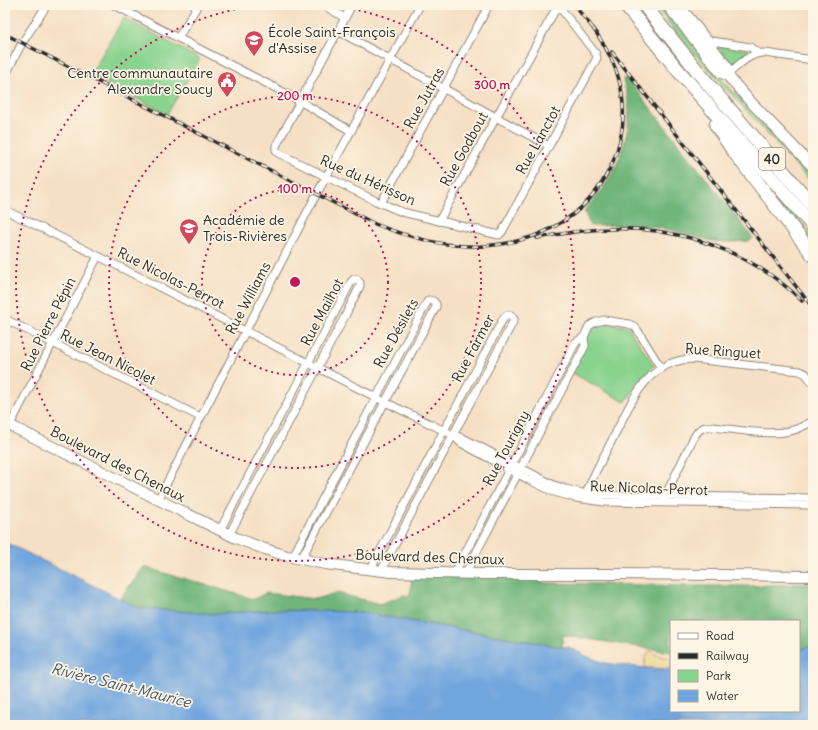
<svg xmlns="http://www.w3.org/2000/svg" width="818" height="730" viewBox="0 0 818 730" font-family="Delius,sans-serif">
  <rect width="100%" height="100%" fill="#fcf5e5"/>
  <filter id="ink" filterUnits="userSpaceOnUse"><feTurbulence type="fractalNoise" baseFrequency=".025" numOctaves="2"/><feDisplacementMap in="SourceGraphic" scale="8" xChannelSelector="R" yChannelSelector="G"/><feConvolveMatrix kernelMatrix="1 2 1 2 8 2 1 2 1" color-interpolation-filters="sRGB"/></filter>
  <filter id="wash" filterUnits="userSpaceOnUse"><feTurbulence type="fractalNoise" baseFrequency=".012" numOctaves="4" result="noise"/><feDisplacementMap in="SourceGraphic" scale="16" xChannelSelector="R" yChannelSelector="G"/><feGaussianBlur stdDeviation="0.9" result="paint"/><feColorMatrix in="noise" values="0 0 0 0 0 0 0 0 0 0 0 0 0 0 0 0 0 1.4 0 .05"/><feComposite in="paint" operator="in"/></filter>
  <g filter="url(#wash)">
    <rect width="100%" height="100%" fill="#f6e0c5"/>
    <!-- green -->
    <g fill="#8ad38f" stroke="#5a7f5d">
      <polygon points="654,5 662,5 724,82 813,175 813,184 691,50"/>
      <polygon points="124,18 200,59 167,114 90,75 110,41"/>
      <polygon points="717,45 748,50 749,52 733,64 731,64"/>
      <polygon points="767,182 813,236 813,250 763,184"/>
      <polygon points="590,323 627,326 654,365 625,402 567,370 588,331 584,327"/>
    </g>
    <!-- forest -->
    <g fill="#6fb57a" stroke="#4d7052">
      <path d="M626,77l127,161 -4,3c-9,0 -19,2 -28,1 -20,-2 -40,-11 -60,-14 -24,-4 -47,-3 -71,-2l-6,-16c30,-29 51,-73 43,-116 -1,-5 -3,-10 -4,-15z"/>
      <polygon points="144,567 254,599 266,593 315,599 337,593 380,604 404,595 410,596 412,575 492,572 546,583 693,586 752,586 794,584 813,584 813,645 799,650 799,621 671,621 671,652 563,635 562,647 359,612 275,610 214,614 139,608 120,599"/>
    </g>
    <!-- sand -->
    <path fill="#eeda9e" stroke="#8c8264" d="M649,651h3c5,6 11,6 19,7v11l-26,-1v-10l3,-4z"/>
    <!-- water -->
    <polygon fill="#71a5de" stroke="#4e6884" points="5,542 139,608 214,614 275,610 359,612 562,647 568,647 586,656 605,663 645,668 671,669 671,711 799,711 799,650 813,645 813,725 5,725"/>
  </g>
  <g filter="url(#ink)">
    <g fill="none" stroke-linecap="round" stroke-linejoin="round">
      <defs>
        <g id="street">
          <polyline points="114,5 291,96 351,131"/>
          <polyline points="323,5 345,18"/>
          <polyline points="352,5 276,146 276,150 278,153 376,201 402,212 499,235 502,232 597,58 596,54 558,5"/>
          <polyline points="338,31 549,146"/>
          <polyline points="178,38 198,5"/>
          <polyline points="706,40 750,47 758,53"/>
          <path d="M727,75c11,-9 23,-23 38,-22l48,7"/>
          <polyline points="5,76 22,43 47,5"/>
          <polyline points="381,203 489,5"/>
          <polyline points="5,210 110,262 385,402 453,435 463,438 554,485 566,489 582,493 601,495 813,498"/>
          <polyline points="439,221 558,5"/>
          <polyline points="5,319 200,417"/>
          <polyline points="10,425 98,256"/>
          <polyline points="453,435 461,443 529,480 554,492 576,498 604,502 813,505"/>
          <path d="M585,497c6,-19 17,-37 26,-55 19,-36 34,-83 83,-83l106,12 6,3 7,10"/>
          <path d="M664,498l29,-59c5,-9 8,-13 19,-12 22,2 56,9 78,4 8,-2 16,-6 23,-10"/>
          <polyline points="158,500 314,199 420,5"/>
          <polyline points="220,530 351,282 354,279 357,279 360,283 360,286 345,316 229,535"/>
          <polyline points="292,558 324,496 427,302 429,300 433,301 436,304 436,307 301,559"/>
          <path d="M370,570l133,-251 4,-4h4l3,4 -1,3c-44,83 -88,166 -132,249"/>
          <polyline points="454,574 576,342 584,337 589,326 596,322 604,320 629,324 635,327 638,331 661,368"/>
          <polyline points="465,574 585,346 584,337"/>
        </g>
        <g id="secondary">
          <polyline points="667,5 721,73 727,75 748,99 813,167"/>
          <polyline points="679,5 728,68 727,75"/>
          <polyline points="5,423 173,507 236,538 262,548 287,556 325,564 391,572 481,574 615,574 813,576"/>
        </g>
        <g id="highway">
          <polyline points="625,5 677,69 813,226"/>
          <polyline points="644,5 708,84 813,206"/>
          <polyline points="716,125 732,149 813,255"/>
        </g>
      </defs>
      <!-- street casing -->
      <use href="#street" stroke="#908678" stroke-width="9"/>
      <!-- secondary casing -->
      <use href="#secondary" stroke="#908678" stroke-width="12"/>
      <!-- highway casing -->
      <use href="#highway" stroke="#908678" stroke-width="15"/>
      <!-- street -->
      <use href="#street" stroke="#fff" stroke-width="7"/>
      <!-- secondary -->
      <use href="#secondary" stroke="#fff" stroke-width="10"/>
      <!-- highway -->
      <use href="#highway" stroke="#fff" stroke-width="13"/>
      <defs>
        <g id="rail">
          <polyline points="574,5 597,33"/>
          <path d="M5,34l370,190c35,14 72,24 110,22 24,-2 51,-8 72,-21 50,-28 77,-89 62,-145 -5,-19 -15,-36 -26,-52"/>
          <polyline points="612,52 813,308"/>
          <path d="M537,238c24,-4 48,-9 73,-9 70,-3 142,23 192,72"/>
        </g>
      </defs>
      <!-- rail casing -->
      <use href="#rail" stroke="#2b2b2b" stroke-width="3.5"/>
      <!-- rail -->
      <use href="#rail" stroke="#fcf5e5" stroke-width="2" stroke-dasharray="6" stroke-linecap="butt"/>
    </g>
  </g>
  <!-- distance rings -->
  <g fill="none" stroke="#c2185b" stroke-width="2" stroke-dasharray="2 4">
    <circle cx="295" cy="282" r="93"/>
    <circle cx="295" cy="282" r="186"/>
    <path d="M329 5A279 279 0 1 1 261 5"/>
  </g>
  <!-- icons -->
  <defs>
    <symbol id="school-pin" viewBox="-11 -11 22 30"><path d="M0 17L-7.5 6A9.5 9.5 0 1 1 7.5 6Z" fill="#d1495b" stroke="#fcf5e5"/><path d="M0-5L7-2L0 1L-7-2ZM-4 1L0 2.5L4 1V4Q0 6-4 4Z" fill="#fff"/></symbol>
    <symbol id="civic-pin" viewBox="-11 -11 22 30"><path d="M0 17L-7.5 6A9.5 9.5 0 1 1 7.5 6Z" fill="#d1495b" stroke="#fcf5e5"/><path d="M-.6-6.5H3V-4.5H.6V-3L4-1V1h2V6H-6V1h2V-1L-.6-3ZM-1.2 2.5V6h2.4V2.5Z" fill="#fff"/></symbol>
    <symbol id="university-pin" viewBox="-11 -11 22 30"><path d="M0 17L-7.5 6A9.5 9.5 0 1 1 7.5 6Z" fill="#d1495b" stroke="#fcf5e5"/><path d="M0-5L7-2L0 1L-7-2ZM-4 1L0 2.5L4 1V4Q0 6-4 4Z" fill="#fff"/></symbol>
  </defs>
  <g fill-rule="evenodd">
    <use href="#school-pin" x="243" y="29" width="22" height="30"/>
    <use href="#civic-pin" x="216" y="70" width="22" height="30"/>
    <use href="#university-pin" x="178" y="217" width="22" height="30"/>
  </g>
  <g text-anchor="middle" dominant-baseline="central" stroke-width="3.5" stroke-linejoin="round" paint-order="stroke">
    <!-- shield labels -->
    <rect fill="#fcf5e5" stroke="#6a6863" stroke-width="1" x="759" y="148" width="26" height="22" rx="3"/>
    <g font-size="13" font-weight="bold" fill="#2b2b2b">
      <text x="772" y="159">40</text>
    </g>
    <!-- poi labels -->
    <g font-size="14" fill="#2b2b2b" stroke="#fcf5e5" text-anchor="start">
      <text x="268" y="32">École Saint-François<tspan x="268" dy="16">d'Assise</tspan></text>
      <text x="213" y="73" text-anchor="end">Centre communautaire<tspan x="213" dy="16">Alexandre Soucy</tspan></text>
      <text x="203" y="220">Académie de<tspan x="203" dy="16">Trois-Rivières</tspan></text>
    </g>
    <!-- street labels -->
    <g font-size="14" fill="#2b2b2b" stroke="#fcf5e5">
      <text transform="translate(424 98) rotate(-61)">Rue Jutras</text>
      <text transform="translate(538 140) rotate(-61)">Rue Lanctot</text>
      <text transform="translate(464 149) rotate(-61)">Rue Godbout</text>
      <text transform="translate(368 180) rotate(24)">Rue du Hérisson</text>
      <text transform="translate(171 278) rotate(27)">Rue Nicolas-Perrot</text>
      <text transform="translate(248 298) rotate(-62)">Rue Williams</text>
      <text transform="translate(322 312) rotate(-62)">Rue Mailhot</text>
      <text transform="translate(48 324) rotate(-63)">Rue Pierre Pépin</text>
      <text transform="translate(396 333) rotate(-61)">Rue Désilets</text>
      <text transform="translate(473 348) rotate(-62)">Rue Farmer</text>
      <text transform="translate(723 351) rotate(4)">Rue Ringuet</text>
      <text transform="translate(108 357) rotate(27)">Rue Jean Nicolet</text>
      <text transform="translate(506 448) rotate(-62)">Rue Tourigny</text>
      <text transform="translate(118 464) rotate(27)">Boulevard des Chenaux</text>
      <text transform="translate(649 488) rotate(2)">Rue Nicolas-Perrot</text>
      <text transform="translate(430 557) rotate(2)">Boulevard des Chenaux</text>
    </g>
    <!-- water labels -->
    <g font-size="15" font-style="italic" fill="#44566a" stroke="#fcf5e5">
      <text transform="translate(121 685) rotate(14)">Rivière Saint-Maurice</text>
    </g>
  </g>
  <circle cx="295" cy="282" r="6" fill="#c2185b" stroke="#fcf5e5" stroke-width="2"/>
  <g font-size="12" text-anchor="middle" font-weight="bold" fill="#c2185b" stroke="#fcf5e5" stroke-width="3.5" stroke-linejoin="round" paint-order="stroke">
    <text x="492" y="89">300 m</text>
    <text x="295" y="100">200 m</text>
    <text x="295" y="193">100 m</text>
  </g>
  <!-- margin -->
  <rect width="818" height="730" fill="none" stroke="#fcf5e5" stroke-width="20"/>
  <!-- legend -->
  <rect x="670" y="620" width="130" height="92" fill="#fcf5e5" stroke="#a8a49b"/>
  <rect x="678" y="633" width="20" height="6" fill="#ffffff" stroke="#a8a49b"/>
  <text x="706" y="640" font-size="12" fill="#2b2b2b">Road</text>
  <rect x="678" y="653" width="20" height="6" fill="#2b2b2b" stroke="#a8a49b"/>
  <text x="706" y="660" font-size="12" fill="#2b2b2b">Railway</text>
  <rect x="678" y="670" width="20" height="12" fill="#8ad38f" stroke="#a8a49b"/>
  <text x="706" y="680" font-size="12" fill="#2b2b2b">Park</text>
  <rect x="678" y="690" width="20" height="12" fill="#71a5de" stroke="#a8a49b"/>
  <text x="706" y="700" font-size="12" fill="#2b2b2b">Water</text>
</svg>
